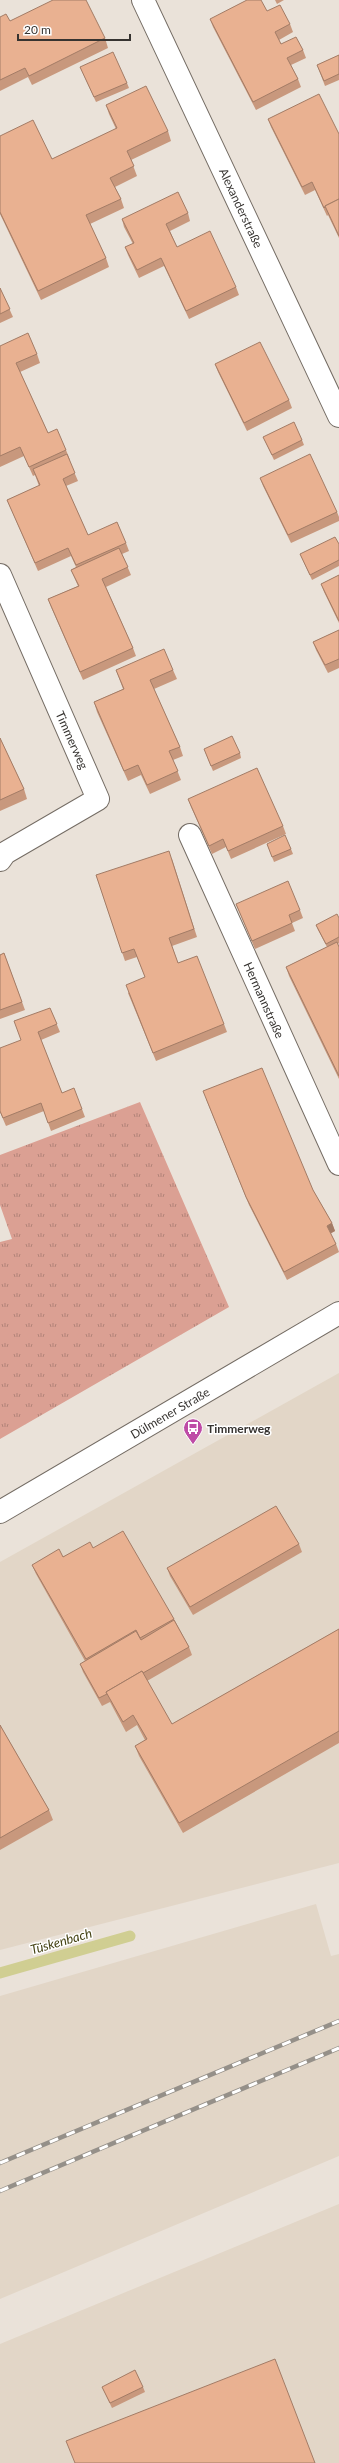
<svg xmlns="http://www.w3.org/2000/svg" width="339" height="2463" viewBox="0 0 339 2463" font-family="Lato,sans-serif">
  <defs>
    <pattern id="grass-tufts" width="24" height="20" patternUnits="userSpaceOnUse"><rect width="24" height="20" fill="#dba093"/><path d="M3 7l-1-3M5 7V3M7 7l1-3M15 17l-1-3M17 17v-4M19 17l1-3" fill="none" stroke="#b28378"/></pattern>
  </defs>
  <rect width="100%" height="100%" fill="#eae2d9"/>
  <!-- built -->
  <g fill="#e2d6c7">
    <polygon points="339,1373 339,1863 0,1950 0,1562"/>
    <polygon points="316,1904 331,1956 339,1954 339,2156 0,2299 0,1996"/>
    <polygon points="339,2204 339,2463 0,2463 0,2344"/>
  </g>
  <!-- grass -->
  <polygon fill="url(#grass-tufts)" points="140,1102 229,1307 0,1439 0,1242 12,1239 0,1205 0,1155"/>
  <g fill="none" stroke-linecap="round" stroke-linejoin="round">
    <!-- stream -->
    <polyline stroke="#d0ce92" stroke-width="11" points="0,1973 130,1936"/>
    <defs>
      <g id="minor">
        <polyline points="143,0 339,416"/>
        <polyline points="0,575 98,799 5,853 0,860"/>
        <polyline points="190,835 339,1164"/>
      </g>
      <polyline id="tertiary" points="0,1512 339,1313"/>
    </defs>
    <!-- minor casing -->
    <use href="#minor" stroke="#746c64" stroke-width="24"/>
    <!-- tertiary casing -->
    <use href="#tertiary" stroke="#746c64" stroke-width="24"/>
    <!-- minor -->
    <use href="#minor" stroke="#fff" stroke-width="22"/>
    <!-- tertiary -->
    <use href="#tertiary" stroke="#fff" stroke-width="22"/>
    <defs>
      <g id="rail">
        <polyline points="0,2163 339,2021"/>
        <polyline points="0,2191 339,2048"/>
      </g>
    </defs>
    <!-- rail casing -->
    <use href="#rail" stroke="#959089" stroke-width="4.5"/>
    <!-- rail -->
    <use href="#rail" stroke="#fff" stroke-width="3" stroke-dasharray="9" stroke-linecap="butt"/>
  </g>
  <!-- wall -->
  <g fill="#c8987d">
    <polygon points="275,0 284,0 277,4"/>
    <polygon points="267,11 290,24 293,32 279,40 281,44 303,50 306,58 291,65 298,79 301,87 256,110 213,27 210,19"/>
    <polygon points="0,17 10,21 105,38 108,48 32,85 28,77 0,91"/>
    <polygon points="339,55 339,80 325,86 317,65"/>
    <polygon points="80,67 127,83 129,88 96,102"/>
    <polygon points="106,105 168,131 171,141 131,160 137,176 115,187 121,199 124,208 90,224 106,258 109,267 41,300 0,214 0,136 52,159 116,129 109,114"/>
    <polygon points="268,119 339,134 339,238 328,215 327,216 315,190 305,195 271,127"/>
    <polygon points="188,213 190,221 170,231 177,247 236,287 239,295 189,319 164,266 139,278 128,255 125,247 133,244 124,227 122,219"/>
    <polygon points="0,288 13,317 0,323"/>
    <polygon points="0,346 37,354 40,363 20,372 48,433 66,450 70,460 69,460 78,481 66,486 88,535 126,543 129,551 122,554 131,575 106,587 133,648 136,656 83,680 51,607 48,599 78,586 71,570 76,567 71,556 38,571 7,500 39,486 35,475 33,476 24,456 0,467"/>
    <polygon points="215,364 289,400 292,408 247,431 218,372"/>
    <polygon points="263,437 302,440 304,445 274,460"/>
    <polygon points="260,478 337,512 339,517 339,521 291,543 263,486"/>
    <polygon points="339,544 339,566 312,580 300,554"/>
    <polygon points="339,575 339,623 324,592 321,584"/>
    <polygon points="339,630 339,668 328,673 316,650 313,642"/>
    <polygon points="116,670 173,670 177,679 154,689 180,747 183,756 173,760 181,780 150,794 141,775 128,781 97,712 94,702 123,689"/>
    <polygon points="0,738 24,789 27,799 0,811"/>
    <polygon points="204,749 240,753 241,758 213,771"/>
    <polygon points="188,799 283,826 286,834 231,859 226,847 212,854 191,807"/>
    <polygon points="267,844 291,849 293,854 274,862"/>
    <polygon points="172,859 197,937 172,946 178,963 224,1024 227,1032 156,1061 128,993 145,977 137,957 125,961 96,875"/>
    <polygon points="236,904 300,910 303,918 292,923 295,931 255,949"/>
    <polygon points="339,918 339,943 338,944 339,947 339,1079 289,976 286,967 327,947 318,930 316,925"/>
    <polygon points="4,953 25,1010 0,1019 0,955"/>
    <polygon points="50,1008 60,1032 41,1040 62,1093 82,1109 85,1117 51,1131 44,1111 6,1126 0,1112 21,1040"/>
    <polygon points="206,1099 313,1190 332,1223 335,1231 330,1234 336,1244 339,1252 287,1280 249,1205"/>
    <polygon points="299,1544 302,1552 193,1615 170,1576 167,1568"/>
    <polygon points="93,1548 174,1619 189,1647 192,1655 147,1681 172,1724 339,1629 339,1743 183,1833 139,1756 135,1746 145,1740 137,1725 126,1732 110,1702 102,1706 83,1672 80,1664 85,1661 36,1574 32,1565"/>
    <polygon points="0,1725 49,1810 53,1820 0,1850"/>
    <polygon points="102,2387 143,2387 145,2392 112,2408"/>
  </g>
  <!-- shaded-wall -->
  <polygon fill="#a37c66" points="332,1223 335,1231 329,1234 327,1226"/>
  <!-- building -->
  <g fill="#e9b191" stroke="#a37c66">
    <polygon points="53,0 86,0 105,38 29,76 25,68 0,80 0,17 6,14 10,21"/>
    <polygon points="247,0 261,0 267,11 280,5 290,24 275,32 281,44 296,37 303,50 287,58 298,79 253,102 210,19"/>
    <polygon points="113,52 127,83 94,97 80,67"/>
    <polygon points="339,55 339,74 324,81 317,65"/>
    <polygon points="146,86 168,131 127,151 134,166 110,178 121,199 86,215 106,258 38,291 0,212 0,136 33,120 52,159 117,128 106,105"/>
    <polygon points="319,94 339,134 339,199 325,206 325,207 324,208 312,182 302,187 268,119"/>
    <polygon points="178,192 188,213 166,224 177,247 210,231 236,287 186,311 161,258 137,270 125,247 134,243 122,219"/>
    <polygon points="339,199 339,236 325,206"/>
    <polygon points="0,288 10,309 0,314"/>
    <polygon points="28,333 37,354 16,363 48,433 57,429 66,450 29,467 20,447 0,456 0,346"/>
    <polygon points="260,342 289,400 244,423 215,364"/>
    <polygon points="294,422 302,440 272,455 263,437"/>
    <polygon points="67,454 75,473 63,479 88,535 117,522 126,543 76,565 68,548 35,563 7,500 40,485 33,469"/>
    <polygon points="310,454 337,512 288,535 260,478"/>
    <polygon points="335,537 339,544 339,560 310,575 300,554"/>
    <polygon points="119,548 128,567 102,579 133,648 80,672 48,599 79,586 71,570"/>
    <polygon points="339,575 339,621 321,584"/>
    <polygon points="339,630 339,659 325,665 313,642"/>
    <polygon points="164,649 173,670 150,680 180,747 169,751 178,771 147,785 138,765 124,771 94,702 124,689 116,670"/>
    <polygon points="232,736 240,753 211,766 204,749"/>
    <polygon points="0,738 24,789 0,800"/>
    <polygon points="257,768 283,826 228,851 223,839 209,846 188,799"/>
    <polygon points="285,835 291,849 272,857 267,844"/>
    <polygon points="169,851 194,929 169,938 178,963 197,956 224,1024 153,1053 126,985 145,977 134,949 122,953 96,875"/>
    <polygon points="288,881 300,910 289,915 292,923 252,941 236,904"/>
    <polygon points="337,914 339,918 339,937 326,944 316,925"/>
    <polygon points="337,942 339,947 339,1076 286,967"/>
    <polygon points="4,953 22,1002 0,1010 0,955"/>
    <polygon points="50,1008 57,1024 38,1032 62,1093 74,1088 82,1109 48,1123 41,1103 3,1118 0,1111 0,1048 21,1040 14,1021"/>
    <polygon points="262,1068 313,1190 332,1223 327,1226 336,1244 284,1272 246,1197 203,1091"/>
    <polygon points="276,1506 299,1544 190,1607 167,1568"/>
    <polygon points="123,1531 174,1619 140,1638 136,1630 86,1659 32,1565 59,1549 63,1557 90,1542 93,1548"/>
    <polygon points="174,1620 189,1647 143,1673 142,1671 106,1692 107,1694 99,1698 80,1664 136,1631 141,1640"/>
    <polygon points="339,1629 339,1731 179,1823 135,1746 147,1739 133,1715 123,1722 106,1692 142,1671 172,1724"/>
    <polygon points="0,1725 49,1810 0,1838"/>
    <polygon points="275,2359 315,2463 75,2463 66,2441"/>
    <polygon points="135,2370 143,2387 110,2403 102,2387"/>
  </g>
  <!-- icons -->
  <defs>
    <symbol id="bus-pin" viewBox="-11 -11 22 30"><path d="M0 17L-7.5 6A9.5 9.5 0 1 1 7.5 6Z" fill="#be4ba6" stroke="#fff"/><path d="M-5-6H5V4H4V6H2V4H-2V6H-4V4H-5ZM-3.5-4V0h7V-4ZM-3.5 1.2v1.5H-2V1.2ZM2 1.2v1.5H3.5V1.2Z" fill="#fff"/></symbol>
  </defs>
  <g fill-rule="evenodd">
    <use href="#bus-pin" x="182" y="1417" width="22" height="30"/>
  </g>
  <g text-anchor="middle" dominant-baseline="central" stroke-width="3" stroke-linejoin="round" paint-order="stroke">
    <!-- street labels -->
    <g font-size="12" fill="#363330" stroke="#fff">
      <text transform="translate(241 208) rotate(65)">Alexanderstraße</text>
      <text transform="translate(72 740) rotate(66)">Timmerweg</text>
      <text transform="translate(264 1000) rotate(66)">Hermannstraße</text>
      <text transform="translate(170 1413) rotate(-30)">Dülmener Straße</text>
    </g>
    <!-- poi labels -->
    <g font-size="12" font-weight="bold" fill="#363330" stroke="#fff" text-anchor="start">
      <text x="207" y="1428">Timmerweg</text>
    </g>
    <!-- water labels -->
    <g font-size="13" font-style="italic" fill="#444214" stroke="#fff">
      <text transform="translate(61 1941) rotate(-16)">Tüskenbach</text>
    </g>
  </g>
  <!-- scale -->
  <path d="M18 34v6h112v-6" fill="none" stroke="#363330" stroke-width="2"/>
  <text x="24" y="34" font-size="12" fill="#363330" stroke="#ffffff" stroke-width="3" paint-order="stroke">20 m</text>
</svg>
